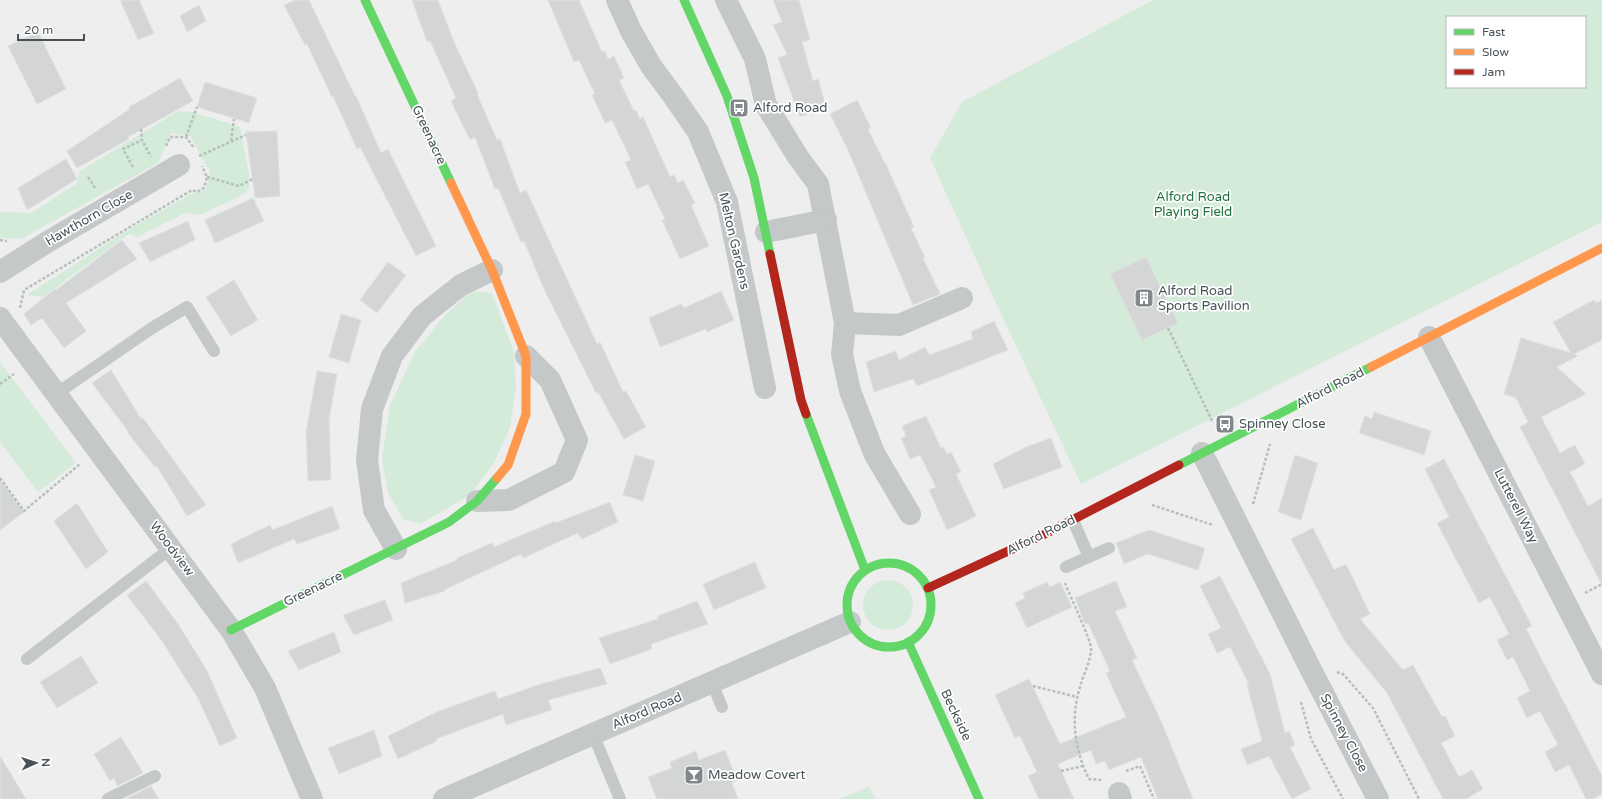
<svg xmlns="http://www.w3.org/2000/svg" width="1602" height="799" viewBox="0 0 1602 799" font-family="'Varela Round',sans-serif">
  <rect width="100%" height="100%" fill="#eee"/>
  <!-- green -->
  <g fill="#d4ebda" fill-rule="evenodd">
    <path d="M1153,0h449v222l-521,262 -87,-185 -64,-141 32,-56zM1447,17h138v70h-138z"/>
    <polygon points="178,111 193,112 240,127 249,174 249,190 235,199 199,215 185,213 137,237 129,234 43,297 27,295 125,232 191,194 206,190 210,172 190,136 171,133 158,163 21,239 0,238 0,212 31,213 76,184 80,171"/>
    <polygon points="472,291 492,293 514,352 516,388 510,427 494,463 470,495 420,524 403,519 388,493 382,459 390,405 415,352 445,315"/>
    <polygon points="0,362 76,463 38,492 0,442"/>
    <circle cx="888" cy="605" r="25"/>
    <polygon points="869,787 876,799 839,799"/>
  </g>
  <!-- building -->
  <g fill="#d4d6d6" stroke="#dfe0e1">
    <polygon points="120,0 139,0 154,33 138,40"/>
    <polygon points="295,0 309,0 355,96 356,96 381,153 388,149 436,246 416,256 360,147 357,149 333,96 332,97 307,44 305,45 284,5"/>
    <polygon points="412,0 438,0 454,42 478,93 477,94 497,140 500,139 520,193 526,190 597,344 600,342 623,392 626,391 646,427 624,439 598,392 596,393 544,289 524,241 521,242 498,188 495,189 475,137 470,140 451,101 456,98 430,41 427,42"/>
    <polygon points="548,0 579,0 602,52 605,51 608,59 614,56 624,78 619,80 634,111 636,110 640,119 643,117 670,177 674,175 678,183 683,180 695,203 691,205 709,246 680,259 662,220 665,219 648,184 637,189 625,162 631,160 612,120 605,123 592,95 595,94 579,60 574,62"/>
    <polygon points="773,0 799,0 810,40 802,42 813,81 818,79 826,106 800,117 778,58 787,54 773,25 782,22"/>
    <polygon points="199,5 206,21 187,32 180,16"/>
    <polygon points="38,32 66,89 37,104 8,46"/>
    <polygon points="180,78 193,101 128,137 129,139 77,168 67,151 130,109 129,107"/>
    <polygon points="205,82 257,98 249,123 197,107"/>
    <polygon points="857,100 871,128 868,129 884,162 885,162 897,189 914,227 911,228 925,257 923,258 940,294 913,305 848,150 830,114"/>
    <polygon points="277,131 280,196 255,198 246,132"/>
    <polygon points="66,159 77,179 27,210 18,188"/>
    <polygon points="253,198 264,221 215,243 205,220"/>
    <polygon points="188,221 195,240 150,262 139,243"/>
    <polygon points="122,240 137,259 66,303 86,331 64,348 42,318 31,325 24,314 55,289 56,290"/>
    <polygon points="1146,257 1178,323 1142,340 1110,274"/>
    <polygon points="388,262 406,275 377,313 360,300"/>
    <polygon points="234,280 258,320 231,336 206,297"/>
    <polygon points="721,291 734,320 707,332 706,329 660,347 649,318 681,304 684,308"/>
    <polygon points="1594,300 1596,303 1602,300 1602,340 1574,354 1578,356 1557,367 1586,394 1541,417 1560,453 1575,445 1585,464 1570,472 1588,506 1602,498 1602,585 1520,427 1528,422 1516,398 1504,394 1521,338 1571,353 1553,322"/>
    <polygon points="341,314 361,320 349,363 329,357"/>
    <polygon points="994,321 1008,350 917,386 913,379 874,392 866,362 896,351 899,360 925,347 929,355 973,339 971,332"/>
    <polygon points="111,370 141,419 143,418 206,505 187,516 157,466 155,467 127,432 128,431 92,383"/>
    <polygon points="317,371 337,374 329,420 331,480 308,481 306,432"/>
    <polygon points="1374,412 1431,431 1424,455 1359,433 1365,416 1372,419"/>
    <polygon points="926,416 941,448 943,447 947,454 951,452 961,472 956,474 976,516 947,530 929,490 936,487 920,455 910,459 901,438 906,436 902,426"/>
    <polygon points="1051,438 1062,467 1004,489 993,464 1026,447"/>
    <polygon points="635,455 655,461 643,501 623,495"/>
    <polygon points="1295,455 1318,463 1301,520 1278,512"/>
    <polygon points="1444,459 1532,626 1526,629 1602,776 1602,794 1593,799 1586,799 1569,765 1555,772 1545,752 1558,745 1540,711 1527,718 1517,698 1530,691 1513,657 1507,660 1497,640 1509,634 1490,597 1479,603 1437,523 1449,517 1425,469"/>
    <polygon points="0,480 24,512 0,530"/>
    <polygon points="610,502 618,522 582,539 578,533 523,558 521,554 444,590 445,591 405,603 401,583 457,560 457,558 492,543 494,547 555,521 555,523"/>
    <polygon points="77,503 108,552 86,569 54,521"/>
    <polygon points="332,506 340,529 297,544 294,539 238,563 231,544 270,525 272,530"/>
    <polygon points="1313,528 1334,570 1346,564 1370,614 1360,619 1403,670 1413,665 1442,717 1445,716 1455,736 1441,743 1459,777 1472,770 1483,789 1466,799 1443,799 1387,693 1344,640 1291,539"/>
    <polygon points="1149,530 1205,548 1198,570 1148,554 1124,564 1116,543"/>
    <polygon points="755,562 766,588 714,610 703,584"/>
    <polygon points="1220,576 1270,674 1285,733 1289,731 1295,745 1290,747 1311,789 1292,799 1269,756 1247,765 1241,749 1262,741 1247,685 1249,684 1230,647 1217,653 1208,634 1221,628 1200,586"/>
    <polygon points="146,581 178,624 206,669 237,738 220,746 199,700 162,641 127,595"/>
    <polygon points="1116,581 1127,607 1115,611 1137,658 1132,660 1161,721 1193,799 1158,799 1141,757 1109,770 1105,761 1096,764 1091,750 1058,764 1074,799 1039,799 1028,776 1037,772 1020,736 1015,738 995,695 1029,679 1060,744 1126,717 1106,673 1110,671 1088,623 1085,624 1075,598"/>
    <polygon points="1047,582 1050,587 1060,582 1072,607 1027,628 1015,603 1025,598 1023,593"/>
    <polygon points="385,600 393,620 354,635 343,615"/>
    <polygon points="697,601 708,624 651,644 652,649 610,664 599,638 658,619 658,616"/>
    <polygon points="334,632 341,652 299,670 288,651"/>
    <polygon points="81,656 98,683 57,708 40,682"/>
    <polygon points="600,668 607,684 548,700 552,710 506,725 503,714 436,739 437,741 398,759 388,736 439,711 495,691 498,699 541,684"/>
    <polygon points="374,730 382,756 339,774 328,748"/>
    <polygon points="121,737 143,773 117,786 114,778 110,781 94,754"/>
    <polygon points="725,750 737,780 732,783 738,799 657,799 648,777 672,768 670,762 696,751 699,760"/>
    <polygon points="0,756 26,799 0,799"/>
    <polygon points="151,786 159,799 125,799"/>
  </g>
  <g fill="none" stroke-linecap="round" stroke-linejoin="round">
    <!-- path -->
    <g stroke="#b5c0bb" stroke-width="2.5" stroke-dasharray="3 2" stroke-linecap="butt">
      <polyline points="141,129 142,140"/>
      <polyline points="186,137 197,107"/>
      <polyline points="231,141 234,119"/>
      <polyline points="166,146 170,137 186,137 194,148"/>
      <polyline points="199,156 246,135"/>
      <polyline points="133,167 123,149 142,140 151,157"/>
      <polyline points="88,177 95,188"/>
      <polyline points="207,177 239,186 253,179"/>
      <polyline points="0,240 7,241"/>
      <polyline points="20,308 24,290 192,190 197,192 204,188 207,177 202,166"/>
      <polyline points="1168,328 1213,423"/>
      <polyline points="0,384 14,374"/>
      <polyline points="0,478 24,511 80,464"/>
      <polyline points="1253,504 1270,444"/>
      <polyline points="1152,505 1213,525"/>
      <path d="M1065,583c4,11 26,57 26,65 0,13 -8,27 -11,39 -10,31 -5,64 9,92l13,1"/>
      <polyline points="1585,593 1602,584"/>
      <polyline points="1337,672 1343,674 1373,708 1419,799"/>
      <polyline points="1033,686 1077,697"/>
      <polyline points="1301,702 1311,739 1343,799"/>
      <polyline points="1061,771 1083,766"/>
      <polyline points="1126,771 1140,766 1154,799"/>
    </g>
    <!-- lane -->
    <g stroke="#c5c8c9" stroke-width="12">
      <polyline points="56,394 152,328 187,307 214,351"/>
      <polyline points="1073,520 1089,557"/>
      <polyline points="1066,567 1109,548"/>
      <polyline points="27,659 171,548"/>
      <polyline points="712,683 722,707"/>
      <polyline points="593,734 620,799"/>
      <polyline points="108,799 155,776"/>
    </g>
    <!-- street -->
    <g stroke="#c5c8c9" stroke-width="22">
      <polyline points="617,0 631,31 651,66 674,97 698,132 727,202 765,388"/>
      <polyline points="726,0 755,59 766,105 798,157 818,184 845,323 842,354 850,391 874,453 910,514"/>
      <polyline points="766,232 826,220"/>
      <polyline points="0,272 49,241 179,165"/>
      <polyline points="0,318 231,630 265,688 312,799"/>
      <polyline points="845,323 899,325 962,298"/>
      <polyline points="1429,337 1602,674"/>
      <polyline points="1202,453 1308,664 1378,799"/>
      <polyline points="477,501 509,500 564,472 577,440 550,380 526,356"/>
      <polyline points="396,549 374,510 367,460 372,409 392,356 422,316 461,285 492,270"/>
      <polyline points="1119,793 1121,799"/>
      <polyline points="444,799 850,622"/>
    </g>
    <!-- fast -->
    <g stroke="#63d668" stroke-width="9">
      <polyline points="365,0 451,183"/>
      <polyline points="684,0 727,96 754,178 770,254"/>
      <polyline points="806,414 865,570"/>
      <polyline points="1179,465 1371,367"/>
      <circle cx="889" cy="605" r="42"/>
      <polyline points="231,630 449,522 477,501 497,478"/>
      <polyline points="908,642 979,799"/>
    </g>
    <!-- slow -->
    <g stroke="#ff974d" stroke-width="9">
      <polyline points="451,183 492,270 526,356 526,414 508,465 497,478"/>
      <polyline points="1371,367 1602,248"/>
    </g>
    <!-- jam -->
    <g stroke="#b3261e" stroke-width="9">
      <polyline points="770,254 801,400 806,414"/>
      <polyline points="928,588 1045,534 1179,465"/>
    </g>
  </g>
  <!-- icons -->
  <defs>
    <symbol id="bus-square" viewBox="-11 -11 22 22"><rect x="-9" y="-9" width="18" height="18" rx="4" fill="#81898c" stroke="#fff"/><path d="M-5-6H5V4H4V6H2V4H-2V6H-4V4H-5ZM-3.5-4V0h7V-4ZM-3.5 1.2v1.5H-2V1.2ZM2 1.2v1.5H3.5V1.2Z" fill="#fff"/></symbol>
    <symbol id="building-square" viewBox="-11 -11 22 22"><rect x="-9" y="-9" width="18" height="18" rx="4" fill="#81898c" stroke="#fff"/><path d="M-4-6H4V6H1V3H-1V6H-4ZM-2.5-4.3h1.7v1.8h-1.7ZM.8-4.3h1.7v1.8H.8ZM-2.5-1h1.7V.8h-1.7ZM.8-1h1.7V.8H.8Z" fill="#fff"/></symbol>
    <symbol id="bar-square" viewBox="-11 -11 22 22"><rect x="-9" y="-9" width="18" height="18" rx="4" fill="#81898c" stroke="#fff"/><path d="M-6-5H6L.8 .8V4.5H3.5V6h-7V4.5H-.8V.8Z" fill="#fff"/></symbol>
  </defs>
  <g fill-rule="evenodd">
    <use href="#bus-square" x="728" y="97" width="22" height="22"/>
    <use href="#building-square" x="1133" y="287" width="22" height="22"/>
    <use href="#bus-square" x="1214" y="413" width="22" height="22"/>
    <use href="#bar-square" x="683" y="764" width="22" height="22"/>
  </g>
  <g text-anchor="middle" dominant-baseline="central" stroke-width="3.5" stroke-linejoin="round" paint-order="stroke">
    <!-- poi labels -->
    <g font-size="13" fill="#475258" stroke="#fff" text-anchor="start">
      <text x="753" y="108">Alford Road</text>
      <text x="1158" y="291">Alford Road<tspan x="1158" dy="15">Sports Pavilion</tspan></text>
      <text x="1239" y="424">Spinney Close</text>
      <text x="708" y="775">Meadow Covert</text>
    </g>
    <!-- street labels -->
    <g font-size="13" fill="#475258" stroke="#fff">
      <text transform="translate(429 135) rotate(65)">Greenacre</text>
      <text transform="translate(89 218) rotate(-30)">Hawthorn Close</text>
      <text transform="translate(734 241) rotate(77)">Melton Gardens</text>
      <text transform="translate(1330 388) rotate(-27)">Alford Road</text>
      <text transform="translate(1516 506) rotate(63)">Lutterell Way</text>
      <text transform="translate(1041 535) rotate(-26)">Alford Road</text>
      <text transform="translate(172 549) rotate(53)">Woodview</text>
      <text transform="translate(313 589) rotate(-26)">Greenacre</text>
      <text transform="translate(647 711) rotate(-23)">Alford Road</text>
      <text transform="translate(956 715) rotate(65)">Beckside</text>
      <text transform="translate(1344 733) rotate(62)">Spinney Close</text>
    </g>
    <!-- park labels -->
    <g font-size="13" fill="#1f723d" stroke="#fff">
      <text x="1193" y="197">Alford Road<tspan x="1193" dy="15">Playing Field</tspan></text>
    </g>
  </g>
  <!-- legend -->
  <rect x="1446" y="16" width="140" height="72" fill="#ffffff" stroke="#b5babc"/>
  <rect x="1454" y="29" width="20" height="6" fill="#63d668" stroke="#b5babc"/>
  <text x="1482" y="36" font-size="12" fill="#475258">Fast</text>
  <rect x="1454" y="49" width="20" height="6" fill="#ff974d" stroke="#b5babc"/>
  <text x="1482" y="56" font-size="12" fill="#475258">Slow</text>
  <rect x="1454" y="69" width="20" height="6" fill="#b3261e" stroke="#b5babc"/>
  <text x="1482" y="76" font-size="12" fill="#475258">Jam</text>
  <!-- north arrow -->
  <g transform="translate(36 763) rotate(87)" stroke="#ffffff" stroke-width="3" paint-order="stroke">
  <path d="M0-3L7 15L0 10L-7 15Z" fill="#475258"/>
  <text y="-6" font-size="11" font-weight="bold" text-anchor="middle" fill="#475258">N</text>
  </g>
  <!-- scale -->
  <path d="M18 34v6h66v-6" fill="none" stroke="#475258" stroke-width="2"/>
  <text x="24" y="34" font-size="12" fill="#475258" stroke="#ffffff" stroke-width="3" paint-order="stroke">20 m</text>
</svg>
